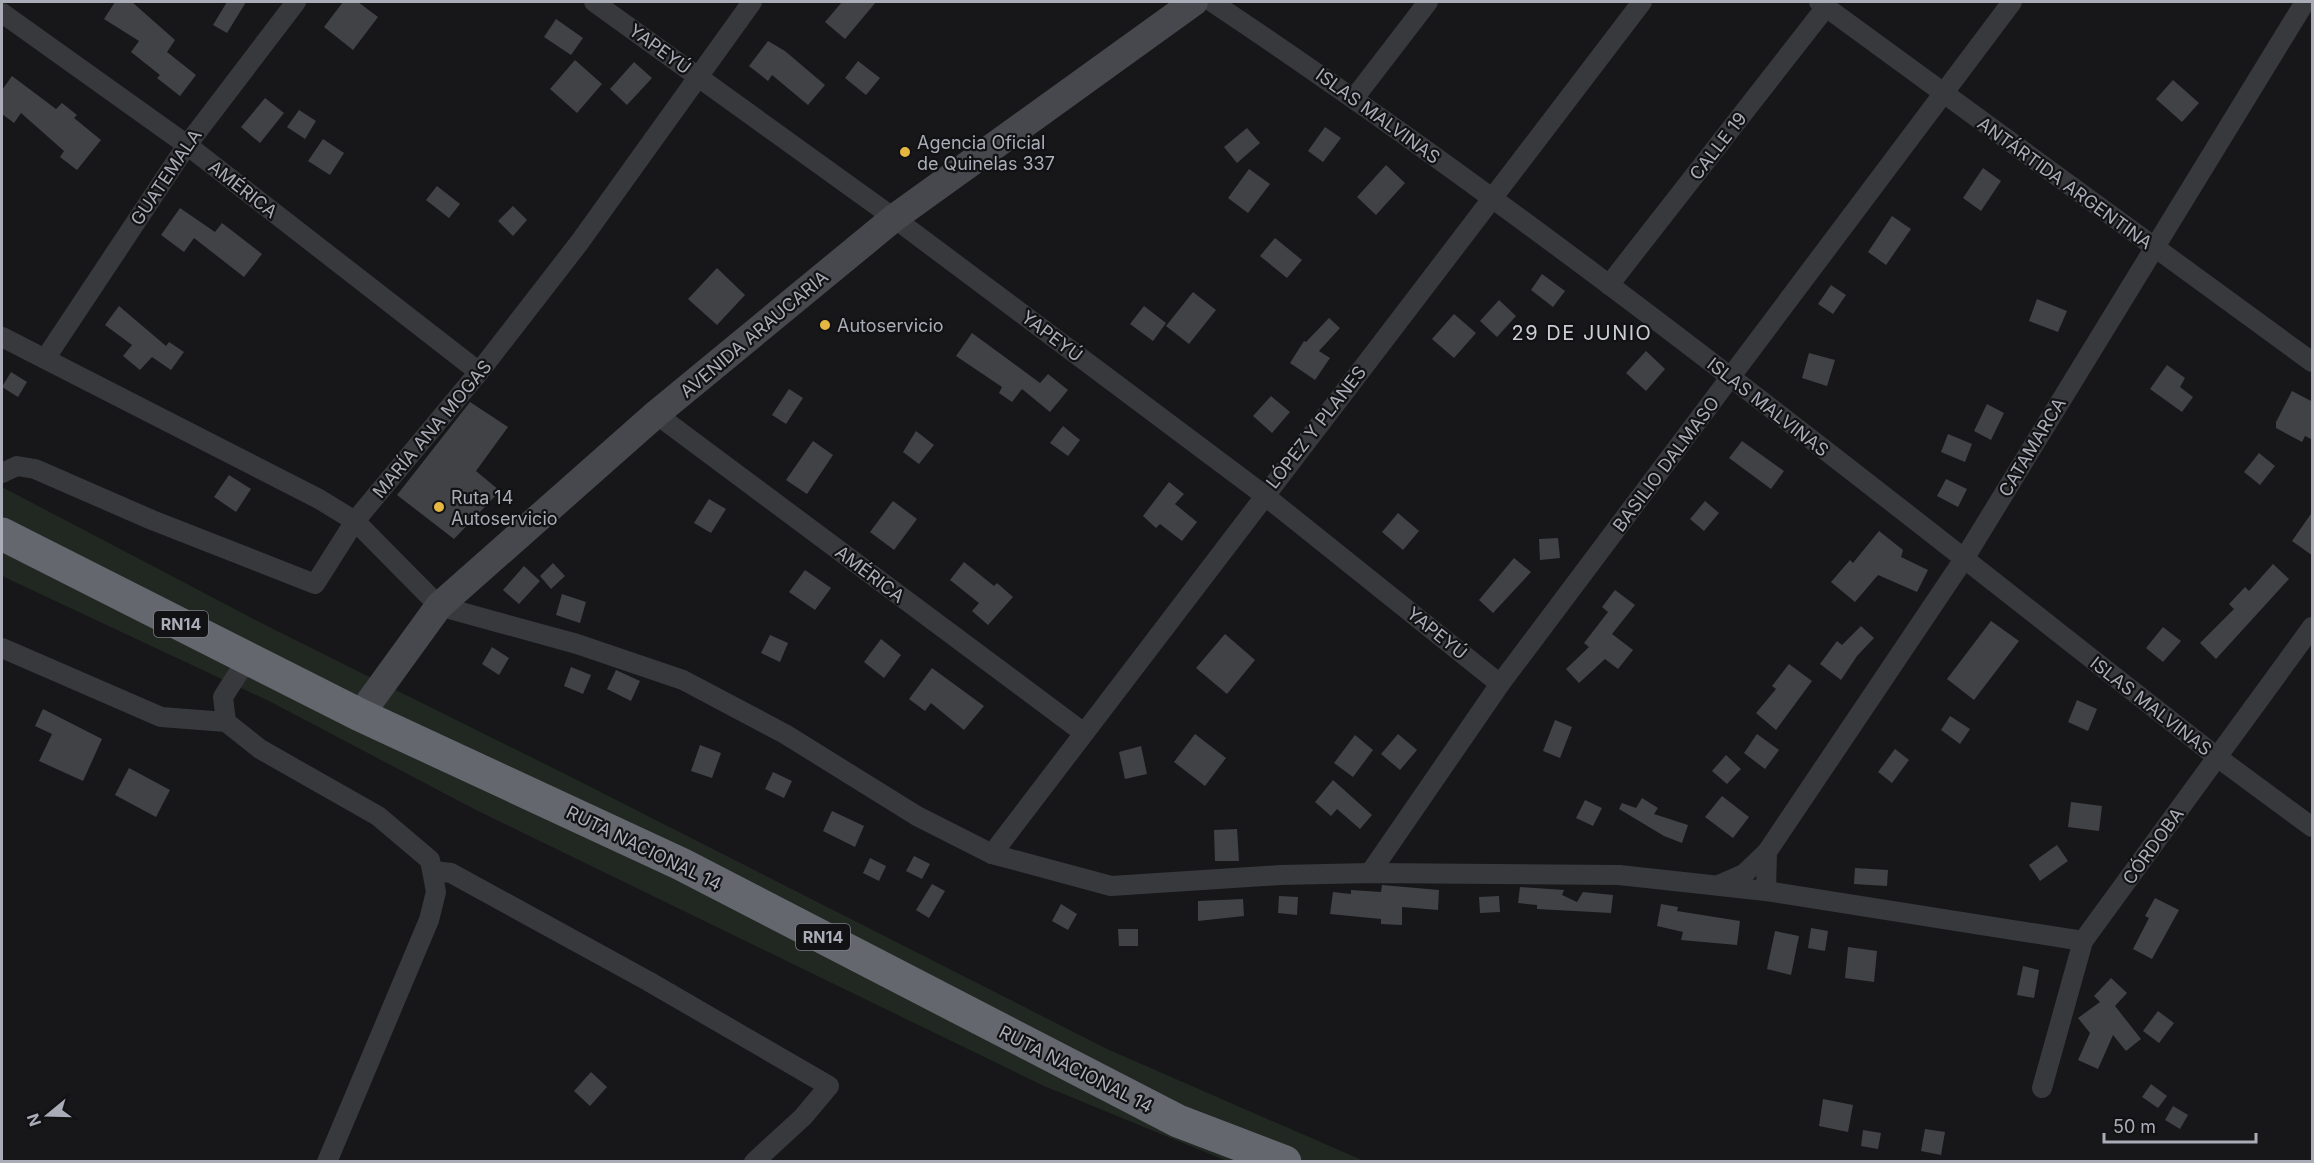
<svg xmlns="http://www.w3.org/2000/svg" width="2314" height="1163" viewBox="0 0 2314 1163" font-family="Inter,sans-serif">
  <rect width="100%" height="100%" fill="#171719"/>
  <!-- green -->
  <polygon fill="#212822" points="2,487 269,627 567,775 1107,1049 1364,1161 1227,1161 1044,1086 476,810 271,702 2,576"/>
  <!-- building -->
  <g fill="#414246">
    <polygon points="115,2 132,2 175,40 167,52 196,75 180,96 157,78 160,75 131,52 139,41 104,19"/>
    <polygon points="227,2 246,2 227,33 213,25"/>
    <polygon points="343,2 358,2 378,17 353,50 324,27"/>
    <polygon points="842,2 876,2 845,39 825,22"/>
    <polygon points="556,19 583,38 571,55 544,37"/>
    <polygon points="768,41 785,51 825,85 808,105 772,75 768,81 749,66"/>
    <polygon points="575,60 602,84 577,113 550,89"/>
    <polygon points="858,61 880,78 866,95 845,78"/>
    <polygon points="634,62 652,78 627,105 610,89"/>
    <polygon points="12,76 56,109 62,103 77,115 74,118 101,140 77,170 60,157 64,151 21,113 14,123 2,114 2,90"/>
    <polygon points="2173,80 2199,103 2182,122 2156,99"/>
    <polygon points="265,98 284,113 260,143 241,127"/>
    <polygon points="299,110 316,121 305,139 287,127"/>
    <polygon points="1325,127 1341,138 1323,162 1308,151"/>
    <polygon points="1247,128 1260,143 1237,163 1224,147"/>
    <polygon points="323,139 344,153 330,175 308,161"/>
    <polygon points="1386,165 1405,183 1376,215 1357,197"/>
    <polygon points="1983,168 2001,181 1981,211 1963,198"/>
    <polygon points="1249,169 1270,184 1248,213 1228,198"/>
    <polygon points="437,186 460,204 449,218 426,200"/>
    <polygon points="513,206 527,220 513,236 498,221"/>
    <polygon points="180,208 215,232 222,223 262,254 244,277 194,238 184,252 161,235"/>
    <polygon points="1892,216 1911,229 1886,265 1868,252"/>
    <polygon points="1275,238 1302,260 1287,278 1260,256"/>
    <polygon points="717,268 745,295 717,325 688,299"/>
    <polygon points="1542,274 1565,291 1553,307 1531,290"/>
    <polygon points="1831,285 1846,295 1833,314 1818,304"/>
    <polygon points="1193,292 1216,310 1189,344 1166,326"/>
    <polygon points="2037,299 2067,311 2058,332 2029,321"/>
    <polygon points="1499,300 1516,316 1497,337 1480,321"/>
    <polygon points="119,306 166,346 169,342 184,352 171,370 152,357 140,370 123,356 132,345 105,325"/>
    <polygon points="1144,306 1166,323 1153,341 1130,324"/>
    <polygon points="1454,314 1476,333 1454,358 1432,339"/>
    <polygon points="1329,318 1340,328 1319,351 1330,358 1315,380 1290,363 1304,341 1306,342"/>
    <polygon points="972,333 1040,383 1048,374 1068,390 1050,412 1022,389 1012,402 999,393 1002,387 956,356"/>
    <polygon points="1646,351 1665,369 1646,391 1626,373"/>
    <polygon points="1809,353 1835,360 1827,386 1802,378"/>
    <polygon points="2167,365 2185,378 2180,387 2193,397 2182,412 2150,389"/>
    <polygon points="11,372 27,382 18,397 2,387"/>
    <polygon points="789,389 803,398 786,424 772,415"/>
    <polygon points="2292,391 2313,402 2313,440 2305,436 2302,442 2276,428 2276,422"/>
    <polygon points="1271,396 1290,412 1272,433 1253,416"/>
    <polygon points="470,402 508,427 476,471 500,491 454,539 397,495"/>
    <polygon points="1987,404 2004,413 1991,440 1974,431"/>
    <polygon points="1063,426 1080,440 1068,456 1050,443"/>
    <polygon points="916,431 934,445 919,464 903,452"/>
    <polygon points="1948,434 1972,444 1965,462 1941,452"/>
    <polygon points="813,441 833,455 807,494 786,480"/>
    <polygon points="1742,441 1784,471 1771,489 1729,458"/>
    <polygon points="2259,453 2275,466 2260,485 2244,472"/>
    <polygon points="229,475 251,489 236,512 214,497"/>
    <polygon points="1946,479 1967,489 1958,507 1937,496"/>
    <polygon points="1169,482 1184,494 1175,504 1197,522 1182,541 1160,524 1156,528 1143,516"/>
    <polygon points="709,499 726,509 711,533 694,523"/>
    <polygon points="893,501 917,519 894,550 870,532"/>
    <polygon points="1705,501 1719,513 1704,531 1690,519"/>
    <polygon points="2313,511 2313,556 2292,541"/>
    <polygon points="1398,513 1419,531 1403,550 1382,532"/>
    <polygon points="1879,531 1903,550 1901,557 1928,570 1917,592 1878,575 1855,602 1831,582 1850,560 1853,563"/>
    <polygon points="1558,538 1560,558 1540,560 1539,539"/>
    <polygon points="1514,558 1531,572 1493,613 1479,600"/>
    <polygon points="964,562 994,586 997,583 1013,597 988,625 972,611 979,603 950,580"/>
    <polygon points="553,563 565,576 551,589 540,576"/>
    <polygon points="2273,564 2289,579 2216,659 2200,643 2234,609 2229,604 2245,587 2249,591"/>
    <polygon points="524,566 540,581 519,604 503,590"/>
    <polygon points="805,570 831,588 815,610 789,592"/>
    <polygon points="1615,590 1635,605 1612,634 1633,650 1618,669 1605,659 1579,683 1566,669 1589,647 1584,643 1608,612 1602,607"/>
    <polygon points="562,594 586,602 580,623 556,615"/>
    <polygon points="1991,621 2019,641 1974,700 1947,679"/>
    <polygon points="1861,626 1874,638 1857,656 1841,680 1820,664 1837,641 1842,645"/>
    <polygon points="2163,627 2181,641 2163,662 2146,648"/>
    <polygon points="1225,634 1255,660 1227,694 1196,668"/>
    <polygon points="770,635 788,643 780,662 761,653"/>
    <polygon points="881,639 901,655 884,678 864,662"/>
    <polygon points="492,647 509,658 499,675 482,664"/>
    <polygon points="1789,664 1812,681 1776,730 1756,713 1776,689 1772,686"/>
    <polygon points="571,667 591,675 583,694 564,686"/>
    <polygon points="932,668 984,706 964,730 931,703 925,711 909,699"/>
    <polygon points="616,670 640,681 631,701 607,689"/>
    <polygon points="2077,700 2097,709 2088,731 2068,722"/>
    <polygon points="43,709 102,739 83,781 39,761 52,734 35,726"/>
    <polygon points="1950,716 1970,729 1960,744 1941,730"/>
    <polygon points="1555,720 1572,727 1560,758 1543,751"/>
    <polygon points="1195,734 1226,758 1205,786 1174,762"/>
    <polygon points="1398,734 1417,750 1400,770 1381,754"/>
    <polygon points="1757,734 1779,750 1765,769 1744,753"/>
    <polygon points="1355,735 1373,750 1353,777 1334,763"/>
    <polygon points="700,745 721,753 712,778 691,771"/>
    <polygon points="1141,746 1147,774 1125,779 1119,752"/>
    <polygon points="1895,749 1909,760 1892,783 1878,772"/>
    <polygon points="1726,755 1741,769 1727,784 1712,771"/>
    <polygon points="129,768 170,790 156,817 115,795"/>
    <polygon points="773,772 792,781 784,798 765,789"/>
    <polygon points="1333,780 1372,815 1360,829 1337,809 1331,816 1315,802"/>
    <polygon points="1722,796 1749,817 1733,838 1705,817"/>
    <polygon points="1642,798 1658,808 1654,814 1688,825 1682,843 1664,836 1619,809 1622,803 1636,808"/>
    <polygon points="1585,800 1602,808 1593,826 1576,818"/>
    <polygon points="2071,802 2102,806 2099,831 2068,827"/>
    <polygon points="832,811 864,826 855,847 823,831"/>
    <polygon points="1237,829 1239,861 1215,861 1214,830"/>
    <polygon points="2057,845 2068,861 2040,881 2029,865"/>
    <polygon points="914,856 930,864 922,879 906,871"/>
    <polygon points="870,858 886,866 879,881 863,873"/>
    <polygon points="1855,868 1888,870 1887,886 1854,884"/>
    <polygon points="932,884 945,891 929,918 916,910"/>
    <polygon points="1382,885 1439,890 1438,910 1402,907 1402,925 1381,924 1381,919 1330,914 1333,892 1351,894 1351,890 1381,892"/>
    <polygon points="1520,887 1564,890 1562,895 1577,902 1583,892 1613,895 1611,913 1537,909 1537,905 1518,903"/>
    <polygon points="1279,896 1298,897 1297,915 1278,913"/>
    <polygon points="1499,896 1500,912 1480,913 1479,897"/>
    <polygon points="2155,898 2179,910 2152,959 2133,949 2149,918 2145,916"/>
    <polygon points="1243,899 1244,916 1198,921 1198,901"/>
    <polygon points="1061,904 1077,914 1068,930 1052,921"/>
    <polygon points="1661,904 1678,907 1677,911 1740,921 1737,945 1681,940 1683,932 1657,926"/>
    <polygon points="1811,928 1828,931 1825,951 1808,948"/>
    <polygon points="1118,929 1138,929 1138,946 1119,946"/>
    <polygon points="1775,931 1799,936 1791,975 1767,969"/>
    <polygon points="1848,947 1877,951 1874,982 1845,978"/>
    <polygon points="2023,966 2039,970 2034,998 2017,995"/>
    <polygon points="2111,978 2127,993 2115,1006 2141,1039 2126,1051 2113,1035 2098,1069 2078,1060 2090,1033 2078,1018 2100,1002 2094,996"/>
    <polygon points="2158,1011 2174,1023 2159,1043 2143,1031"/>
    <polygon points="591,1072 607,1087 590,1106 574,1091"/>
    <polygon points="2151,1084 2167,1096 2158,1108 2142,1097"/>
    <polygon points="1823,1099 1853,1105 1848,1132 1819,1126"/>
    <polygon points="2173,1106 2188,1115 2180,1129 2165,1120"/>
    <polygon points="1925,1129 1945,1132 1941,1155 1921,1151"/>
    <polygon points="1863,1130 1881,1133 1878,1149 1861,1146"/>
  </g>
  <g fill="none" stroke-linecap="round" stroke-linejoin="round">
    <!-- street -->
    <g stroke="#38393d" stroke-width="20">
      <polyline points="594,2 894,218 1264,495 1500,684"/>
      <path d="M1212,2c348,232 675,497 1005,755l95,70"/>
      <polyline points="1819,2 2312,362"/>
      <polyline points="2,13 187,145 479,372"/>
      <polyline points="1355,97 1428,2"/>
      <polyline points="1609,285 1826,7"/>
      <polyline points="2,337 319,499 355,521 439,606 577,644 683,680 785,734 917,816 992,854 1111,886 1281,875 1370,873 1619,875 1766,891 2083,941"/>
      <polyline points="45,359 187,145 296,2"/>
      <polyline points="656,414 1084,733"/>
      <polyline points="2,473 17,466 35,469 152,520 315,584 355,521 479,372 579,243 752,2"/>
      <polyline points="2,648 161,717 226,722"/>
      <polyline points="248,658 223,697 226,722 260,749 378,816 430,860 436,892 429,920 327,1162"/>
      <polyline points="992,854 1642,2"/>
      <polyline points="434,871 451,873 648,981 829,1086 803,1117 754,1162"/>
      <polyline points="1370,873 1500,684 2012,2"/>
      <polyline points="1719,885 1744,874 1767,852"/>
      <polyline points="1766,891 1767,852 1964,559 2305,2"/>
      <polyline points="2042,1088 2083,941 2312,627"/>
    </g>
    <!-- secondary -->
    <polyline stroke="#46484d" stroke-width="28" points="360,715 439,606 656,414 894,218 1194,2"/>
    <!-- highway -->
    <polyline stroke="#64676e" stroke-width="33" points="2,534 360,715 681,864 1178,1121 1285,1162"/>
  </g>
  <!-- markers -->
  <g fill="#e5b742" stroke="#121214" stroke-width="2">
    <circle cx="905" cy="152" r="6"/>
    <circle cx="825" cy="325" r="6"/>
    <circle cx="439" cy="507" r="6"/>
  </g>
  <g text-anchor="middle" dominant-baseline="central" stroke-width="4.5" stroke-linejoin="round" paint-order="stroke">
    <!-- shield labels -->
    <g fill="#121214" stroke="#7c7e87" stroke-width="1.5">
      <rect x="154" y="611" width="54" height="26" rx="4.5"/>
      <rect x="796" y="924" width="54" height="26" rx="4.5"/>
    </g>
    <g font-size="16" font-weight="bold" fill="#aaadb8">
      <text x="181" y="624">RN14</text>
      <text x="823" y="937">RN14</text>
    </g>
    <!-- street labels -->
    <g font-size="18" fill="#aaadb8" stroke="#121214">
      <text transform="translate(660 49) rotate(36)">YAPEYÚ</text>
      <text transform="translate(1378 116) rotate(36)">ISLAS MALVINAS</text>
      <text transform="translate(1718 146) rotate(-52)">CALLE 19</text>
      <text transform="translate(166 177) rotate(-56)">GUATEMALA</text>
      <text transform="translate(2065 183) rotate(36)">ANTÁRTIDA ARGENTINA</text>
      <text transform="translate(243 189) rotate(38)">AMÉRICA</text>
      <text transform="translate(754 334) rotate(-40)">AVENIDA ARAUCARIA</text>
      <text transform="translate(1052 336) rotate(37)">YAPEYÚ</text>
      <text transform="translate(1768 407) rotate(38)">ISLAS MALVINAS</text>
      <text transform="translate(1316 427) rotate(-52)">LÓPEZ Y PLANES</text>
      <text transform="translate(432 429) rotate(-50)">MARÍA ANA MOGAS</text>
      <text transform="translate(2032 447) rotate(-59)">CATAMARCA</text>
      <text transform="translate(1666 464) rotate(-53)">BASILIO DALMASO</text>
      <text transform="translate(870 574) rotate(37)">AMÉRICA</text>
      <text transform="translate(1437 633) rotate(39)">YAPEYÚ</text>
      <text transform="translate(2151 706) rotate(38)">ISLAS MALVINAS</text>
      <text transform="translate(2153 846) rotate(-54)">CÓRDOBA</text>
      <text transform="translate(644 848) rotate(26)">RUTA NACIONAL 14</text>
      <text transform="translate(1076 1069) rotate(27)">RUTA NACIONAL 14</text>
    </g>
    <!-- poi labels -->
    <g font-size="18" fill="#aaadb8" stroke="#121214" text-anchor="start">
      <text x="917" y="142">Agencia Oficial<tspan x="917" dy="21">de Quinelas 337</tspan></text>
      <text x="837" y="325">Autoservicio</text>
      <text x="451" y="497">Ruta 14<tspan x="451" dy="21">Autoservicio</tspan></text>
    </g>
    <!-- neighbourhood labels -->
    <g font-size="20" letter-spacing="1.5" fill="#cbcdd4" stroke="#121214">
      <text x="1582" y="333">29 DE JUNIO</text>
    </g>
  </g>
  <!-- border -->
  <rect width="2314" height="1163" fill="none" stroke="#aaadb8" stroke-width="6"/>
  <!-- north arrow -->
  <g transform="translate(48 1115) rotate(251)" stroke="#121214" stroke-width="4.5" paint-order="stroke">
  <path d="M0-4.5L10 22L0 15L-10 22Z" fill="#aaadb8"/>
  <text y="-9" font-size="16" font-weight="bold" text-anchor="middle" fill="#aaadb8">N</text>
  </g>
  <!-- scale -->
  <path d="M2104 1133v9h152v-9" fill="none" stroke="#aaadb8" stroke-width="3"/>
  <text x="2113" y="1133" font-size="18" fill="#aaadb8" stroke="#121214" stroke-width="4.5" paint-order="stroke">50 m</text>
</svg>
